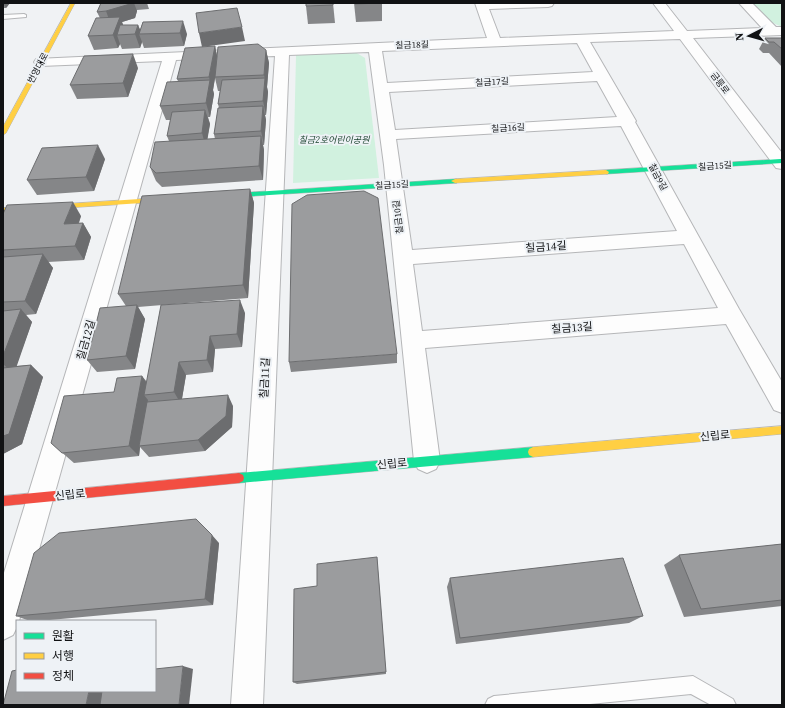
<svg xmlns="http://www.w3.org/2000/svg" width="785" height="708" viewBox="0 0 785 708" font-family="'Source Serif 4','Noto Sans KR',serif">
  <rect width="100%" height="100%" fill="#f0f2f4"/>
  <!-- green -->
  <g fill="#d1f1df">
    <polygon points="752,3 782,3 782,27 771,22"/>
    <polygon points="355,52 365,58 379,178 293,183 296,55"/>
  </g>
  <g fill="none" stroke-linecap="round" stroke-linejoin="round">
    <defs>
      <g id="lane">
        <polygon points="24,14 26,15 26,17 3,19 3,15"/>
        <polygon points="693,676 733,699 736,705 711,705 691,694 580,705 485,705 488,699 494,696"/>
      </g>
      <path id="street" d="M475,3h79l-2,3 -4,1 -59,2 11,29 174,-7 -21,-28h12l22,28 75,-3 -23,-25h13l24,24h6v8l-89,3 89,115v16l-6,-1 -96,-129 -90,3 46,79 -1,1 104,187 43,73v31l-8,-3 -48,-86 -301,24 15,113 -4,8 -9,4 -9,-4 -4,-8 -30,-296 -15,-113 -80,3 -26,650h-32l44,-649 -99,4 -157,561h-2v6l-4,8 -10,5v-64l159,-515 -121,5 -5,-1 -2,-3 2,-3 451,-21zM577,43l16,29 -206,11 -5,-32zM597,81l20,36 -222,13 -6,-38zM621,126l56,105 -265,19 -16,-111zM684,244l34,64 -296,23 -9,-67z"/>
      <g id="fast">
        <polygon points="780,159 782,159 782,163 606,174 603,172 606,170"/>
        <polygon points="455,179 457,179 457,183 223,198 219,196 223,194"/>
        <polygon points="533,447 537,449 538,452 537,455 533,457 239,483 235,481 234,478 235,475 239,473"/>
      </g>
      <g id="slow">
        <polygon points="71,3 75,3 6,133 3,135 3,127"/>
        <polygon points="606,170 609,172 608,174 455,183 451,181 455,179"/>
        <polygon points="170,197 173,197 173,201 3,212 3,208"/>
        <polygon points="782,426 782,434 533,457 529,455 528,452 529,449 533,447"/>
      </g>
      <polygon id="jam" points="239,473 243,475 244,478 243,481 239,483 3,506 3,496"/>
    </defs>
    <!-- lane casing -->
    <use href="#lane" stroke="#b5b6b8" stroke-width="2"/>
    <!-- street casing -->
    <use href="#street" stroke="#b5b6b8" stroke-width="2"/>
    <!-- fast casing -->
    <use href="#fast" stroke="#b5b6b8" stroke-width="1"/>
    <!-- slow casing -->
    <use href="#slow" stroke="#b5b6b8" stroke-width="1"/>
    <!-- jam casing -->
    <use href="#jam" stroke="#b5b6b8" stroke-width="1"/>
    <!-- lane -->
    <use href="#lane" fill="#fdfdfd" fill-rule="evenodd"/>
    <!-- street -->
    <use href="#street" fill="#fdfdfd" fill-rule="evenodd"/>
    <!-- fast -->
    <use href="#fast" fill="#16e098" fill-rule="evenodd"/>
    <!-- slow -->
    <use href="#slow" fill="#ffcf43" fill-rule="evenodd"/>
    <!-- jam -->
    <use href="#jam" fill="#f24e42" fill-rule="evenodd"/>
  </g>
  <!-- wall -->
  <g fill="#858688" fill-rule="evenodd">
    <polygon points="3,3 10,3 6,8 3,8"/>
    <polygon points="101,3 147,3 149,9 137,10 137,11 135,18 122,22 123,25 138,25 140,30 143,22 187,34 184,46 144,48 142,42 140,48 122,49 120,44 118,48 94,50 88,36 100,18 97,12"/>
    <polygon points="333,3 335,23 308,24 306,6"/>
    <polygon points="354,3 382,3 382,21 356,22"/>
    <polygon points="765,38 782,38 782,67 769,53 763,53 759,49"/>
    <path d="M215,46l2,10 49,-6 3,13 -2,24 1,5 -2,23h-1l1,5 -2,25h-1l1,5 -1,30 -101,7 -6,-6 -6,-14 19,-26 -2,-5 4,-16h-5l-6,-14 18,-25 -1,-2zM215,78l3,13h2l-2,13 1,4 -5,26 1,5h-8l3,-15 -2,-7h2l4,-23 -1,-4z"/>
    <polygon points="138,68 128,97 77,99 70,85"/>
    <polygon points="105,159 94,191 37,195 27,180"/>
    <polygon points="250,189 254,203 248,298 138,307 145,319 135,369 97,372 87,360 126,306 118,294"/>
    <polygon points="3,214 81,216 79,223 83,223 91,237 84,260 48,262 53,268 36,314 26,315 32,322 16,366 31,365 43,377 22,444 3,454"/>
    <polygon points="161,305 245,313 242,347 215,349 213,372 186,375 182,399 233,406 232,427 205,451 149,457 140,447 139,456 74,463 51,443 114,392 142,376 147,382"/>
    <polygon points="397,354 397,363 291,372 289,362"/>
    <polygon points="219,543 213,605 39,621 30,621 16,616"/>
    <polygon points="782,544 782,606 684,617 664,565 679,555"/>
    <polygon points="377,557 386,674 297,684 293,682 317,586"/>
    <polygon points="450,578 643,616 629,623 456,644 447,587"/>
  </g>
  <!-- shaded-wall -->
  <g fill="#6c6d6f">
    <polygon points="3,3 10,3 6,8"/>
    <polygon points="131,3 134,3 137,11 135,18 122,22 125,30 117,35 120,44 118,48 113,35 111,25 106,11"/>
    <polygon points="183,21 187,34 184,46 180,33"/>
    <polygon points="138,25 142,34 139,34 142,42 140,48 135,34"/>
    <polygon points="242,27 245,41 202,47 199,33"/>
    <polygon points="215,46 218,60 213,90 214,94 210,117 206,103 210,81 209,77"/>
    <polygon points="266,50 269,63 267,87 268,92 266,115 263,101 265,79 264,75"/>
    <polygon points="133,54 138,68 128,97 123,83"/>
    <polygon points="263,106 266,120 264,145 261,131"/>
    <polygon points="205,110 210,124 206,148 202,133"/>
    <polygon points="261,136 264,150 263,180 259,166"/>
    <polygon points="98,145 105,159 94,191 86,177"/>
    <polygon points="250,189 254,203 248,298 243,285"/>
    <polygon points="73,202 81,216 73,238 64,224"/>
    <polygon points="83,223 91,237 84,260 75,246"/>
    <polygon points="43,254 53,268 36,314 25,301"/>
    <polygon points="240,300 245,313 242,347 237,334"/>
    <polygon points="137,305 145,319 135,369 126,356"/>
    <polygon points="21,309 32,322 14,374 3,364 3,356"/>
    <polygon points="210,336 215,349 213,372 207,360"/>
    <polygon points="179,362 186,375 181,404 174,392"/>
    <polygon points="31,365 43,377 22,444 3,454 3,436"/>
    <polygon points="142,376 150,388 144,395 148,400 140,446 139,446 140,447 139,456 129,446"/>
    <polygon points="228,395 233,406 232,427 205,451 198,440"/>
    <polygon points="212,535 219,543 213,605 205,599"/>
    <polygon points="183,666 193,669 189,705 179,705"/>
    <polygon points="89,691 103,691 101,705 86,705"/>
  </g>
  <!-- building -->
  <g fill="#9b9c9e" stroke="#6c6d6f">
    <polygon points="101,3 131,3 130,4 106,11 97,12"/>
    <polygon points="306,3 333,3 333,5 306,6"/>
    <polygon points="355,3 382,3 355,4"/>
    <polygon points="237,8 242,27 199,33 196,13"/>
    <polygon points="120,17 113,35 88,36 96,18"/>
    <polygon points="183,21 180,33 139,34 143,22"/>
    <polygon points="120,25 138,25 135,34 117,35"/>
    <polygon points="765,38 782,38 782,49 774,42 769,42"/>
    <polygon points="258,44 266,50 264,75 215,77 218,47"/>
    <polygon points="215,46 209,77 177,79 185,48"/>
    <polygon points="133,54 123,83 70,85 84,56"/>
    <polygon points="265,78 263,101 218,104 222,80"/>
    <polygon points="210,80 206,103 160,106 167,82"/>
    <polygon points="263,106 261,131 214,134 218,108"/>
    <polygon points="205,110 202,133 167,136 172,112"/>
    <polygon points="261,136 259,166 156,173 150,167 155,142"/>
    <polygon points="98,145 86,177 27,180 42,148"/>
    <polygon points="250,189 243,285 118,294 142,196"/>
    <polygon points="364,191 378,198 397,354 289,362 292,204 307,195"/>
    <polygon points="73,202 64,224 83,223 75,246 3,250 3,214 7,205"/>
    <polygon points="43,254 25,301 3,302 3,257"/>
    <polygon points="240,300 237,334 210,336 207,360 179,362 174,392 144,395 161,305"/>
    <polygon points="137,305 126,356 87,360 100,308"/>
    <polygon points="21,309 3,356 3,311"/>
    <polygon points="31,365 9,434 3,436 3,368"/>
    <polygon points="142,376 129,446 62,453 51,443 64,396 114,392 117,378"/>
    <polygon points="228,395 226,416 198,440 139,446 147,402"/>
    <polygon points="196,519 212,535 205,599 16,616 34,553 59,533"/>
    <polygon points="782,544 782,600 701,609 679,555"/>
    <polygon points="377,557 386,672 293,682 294,589 317,586 317,564"/>
    <polygon points="623,558 643,616 460,638 450,578"/>
    <polygon points="183,666 179,705 100,705 102,691 155,691 155,669"/>
    <polygon points="17,670 17,691 89,691 86,705 3,705 12,671"/>
  </g>
  <g text-anchor="middle" dominant-baseline="central" stroke-width="4" stroke-linejoin="round" paint-order="stroke">
    <!-- far-street labels -->
    <g font-size="9" fill="#111214" stroke="#eef2f6">
      <text transform="translate(412 45) rotate(-2)">칠금18길</text>
      <text transform="translate(38 68) rotate(-62)">번영대로</text>
      <text transform="translate(492 82) rotate(-3)">칠금17길</text>
      <text transform="translate(720 83) rotate(53)">금릉로</text>
      <text transform="translate(508 128) rotate(-3)">칠금16길</text>
      <text transform="translate(715 166) rotate(-4)">칠금15길</text>
      <text transform="translate(658 177) rotate(62)">칠금9길</text>
      <text transform="translate(392 185) rotate(-3)">칠금15길</text>
      <text transform="translate(398 217) rotate(-97)">칠금10길</text>
    </g>
    <!-- far-park labels -->
    <g font-size="9" font-style="italic" fill="#153e29" stroke="#eef2f6">
      <text x="334" y="140">칠금2호어린이공원</text>
    </g>
    <!-- street labels -->
    <g font-size="11" fill="#111214" stroke="#eef2f6">
      <text transform="translate(546 247) rotate(-4)">칠금14길</text>
      <text transform="translate(572 328) rotate(-4)">칠금13길</text>
      <text transform="translate(86 340) rotate(-74)">칠금12길</text>
      <text transform="translate(265 378) rotate(-87)">칠금11길</text>
      <text transform="translate(715 436) rotate(-5)">신립로</text>
      <text transform="translate(392 464) rotate(-5)">신립로</text>
      <text transform="translate(70 495) rotate(-6)">신립로</text>
    </g>
  </g>
  <!-- border -->
  <rect width="785" height="708" fill="none" stroke="#111214" stroke-width="8"/>
  <!-- legend -->
  <rect x="16" y="620" width="140" height="72" fill="#eef2f6" stroke="#96989c"/>
  <rect x="24" y="633" width="20" height="6" fill="#16e098" stroke="#96989c"/>
  <text x="52" y="640" font-size="12" fill="#111214">원활</text>
  <rect x="24" y="653" width="20" height="6" fill="#ffcf43" stroke="#96989c"/>
  <text x="52" y="660" font-size="12" fill="#111214">서행</text>
  <rect x="24" y="673" width="20" height="6" fill="#f24e42" stroke="#96989c"/>
  <text x="52" y="680" font-size="12" fill="#111214">정체</text>
  <!-- north arrow -->
  <g transform="translate(749 36) rotate(264)" stroke="#eef2f6" stroke-width="3" paint-order="stroke">
  <path d="M0-3L7 15L0 10L-7 15Z" fill="#111214"/>
  <text y="-6" font-size="11" font-weight="bold" text-anchor="middle" fill="#111214">N</text>
  </g>
</svg>
